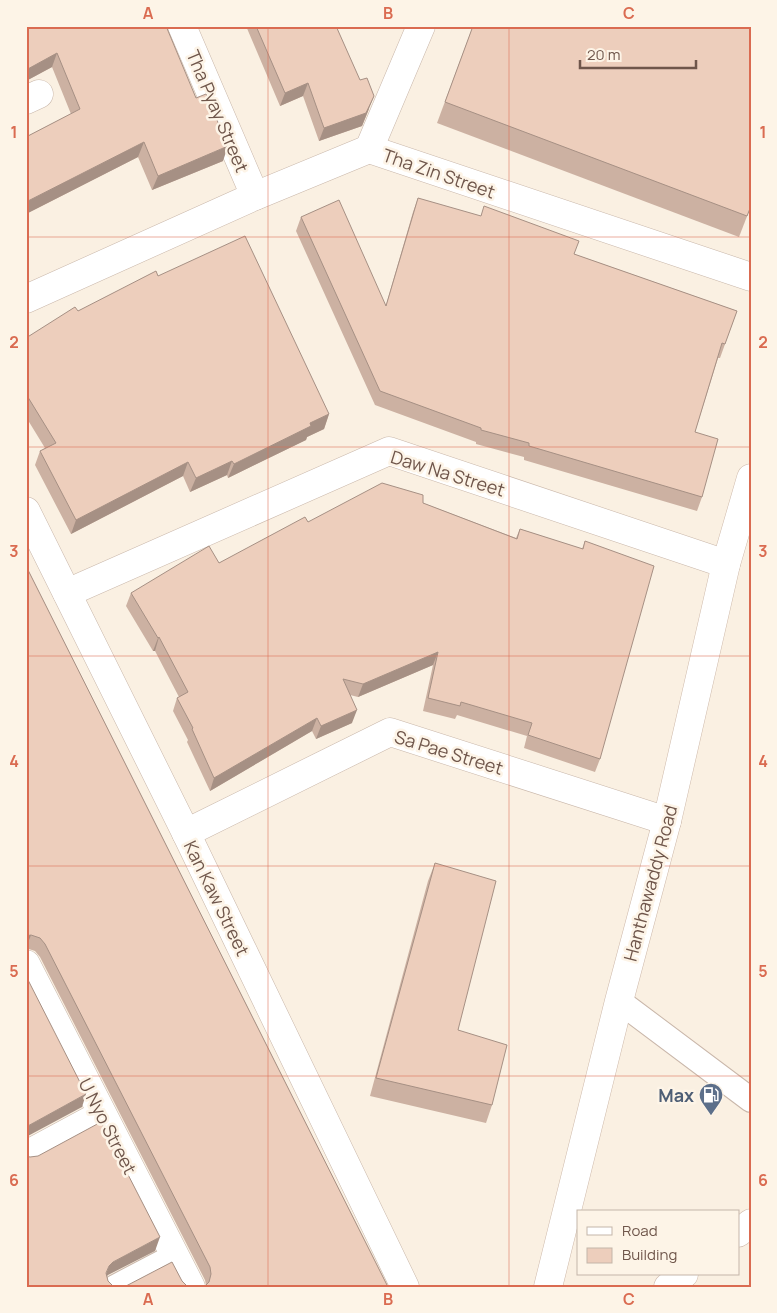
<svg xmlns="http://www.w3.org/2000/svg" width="777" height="1313" viewBox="0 0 777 1313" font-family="Manrope,sans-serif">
  <rect width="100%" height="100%" fill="#faf0e2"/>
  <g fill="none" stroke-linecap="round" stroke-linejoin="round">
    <defs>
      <g id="lane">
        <polyline points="619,1001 751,1100"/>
        <polyline points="115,1287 174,1256"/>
      </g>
      <g id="street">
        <polyline points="182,26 255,196"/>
        <polyline points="26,100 39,94"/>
        <polyline points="369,149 421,26"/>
        <polyline points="26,299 255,196 369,149 751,277"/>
        <polyline points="26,511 186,833 405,1287"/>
        <polyline points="67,593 389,451 726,564"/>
        <polyline points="186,833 390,732 667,821"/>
        <polyline points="26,964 191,1287"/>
        <polyline points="26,1155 102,1114"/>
      </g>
      <g id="secondary">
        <polyline points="738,1233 751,1223"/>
        <polyline points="548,1287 619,1001 667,821 726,564 751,478"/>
        <polyline points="668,1287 684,1274"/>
      </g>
    </defs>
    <!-- lane casing -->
    <use href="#lane" stroke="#c9b7aa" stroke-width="26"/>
    <!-- street casing -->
    <use href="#street" stroke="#c9b7aa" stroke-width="29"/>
    <!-- secondary casing -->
    <use href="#secondary" stroke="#ceb9aa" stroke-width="29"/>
    <!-- lane -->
    <use href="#lane" stroke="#fff" stroke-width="24"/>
    <!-- street -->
    <use href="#street" stroke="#fff" stroke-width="28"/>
    <!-- secondary -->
    <use href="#secondary" stroke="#fff" stroke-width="28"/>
  </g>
  <!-- wall -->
  <g fill="#ccb1a2">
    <polygon points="26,26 223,161 152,190 138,157 26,214 26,137 71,114 52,67 26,81"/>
    <polygon points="246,26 336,26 369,109 362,126 319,141 303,96 280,106"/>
    <polygon points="473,26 751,206 739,237 437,123"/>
    <polygon points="418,198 574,254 737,311 720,358 718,358 695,432 702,497 697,511 524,460 524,457 476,444 476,442 375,405 296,231 301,217 386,305 413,212"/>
    <polygon points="158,276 329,414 324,429 307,437 306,440 228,478 227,475 190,492 183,476 71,534 35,465 40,451 45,448 26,417 26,338 78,311"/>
    <polygon points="423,503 516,538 520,529 582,549 585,541 600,759 595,772 524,748 527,736 457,715 455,719 423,711 433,665 358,697 350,695 352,723 316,739 312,731 210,791 187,742 188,740 173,711 177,698 179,697 155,651 153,651 126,606 131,593 219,563 308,522"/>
    <polygon points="26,566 388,1287 206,1285 205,1280 40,957 35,951 26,948"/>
    <polygon points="435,863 458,1030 492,1105 486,1123 370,1096 428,881"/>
  </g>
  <!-- shaded-wall -->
  <g fill="#a69084">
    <polygon points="57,53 52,67 26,81 26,70"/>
    <polygon points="308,83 303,96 280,106 285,93"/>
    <polygon points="374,96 362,126 319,141 324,128"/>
    <polygon points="144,142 138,157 26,214 26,202"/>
    <polygon points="228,146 223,161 152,190 158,176"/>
    <polygon points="329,414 324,429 307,437 306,440 228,478 234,464 310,423"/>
    <polygon points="232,461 227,475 190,492 196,478"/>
    <polygon points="188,462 183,476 71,534 76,520"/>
    <polygon points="159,637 155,651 153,651 158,638"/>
    <polygon points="438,652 433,665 358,697 363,684"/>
    <polygon points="357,710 352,723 316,739 321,726"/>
    <polygon points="317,718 312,731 210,791 214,778"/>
    <polygon points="31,935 26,948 26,936"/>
    <polygon points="86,1094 82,1107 26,1137 26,1127"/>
    <polygon points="160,1237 155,1251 108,1275 104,1279 109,1266 113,1262"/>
  </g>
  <!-- building -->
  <g fill="#edcebc" stroke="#a69084">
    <polygon points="26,26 166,26 196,98 206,94 228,146 158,176 144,142 26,202 26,137 80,109 57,53 26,70"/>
    <polygon points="256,26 336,26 360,80 367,78 374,96 366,113 324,128 308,83 285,93"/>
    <polygon points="473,26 751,26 751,206 747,216 445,102"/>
    <polygon points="418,198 481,216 484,206 579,241 574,254 737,311 725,344 722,343 695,432 718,439 702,497 529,446 529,443 481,430 481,428 380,391 301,217 339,200 386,306"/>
    <polygon points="245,236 329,414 310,423 311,426 234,464 232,461 196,478 188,462 76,520 40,451 56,443 26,394 26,338 75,307 78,311 156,271 158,276"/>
    <polygon points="382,483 423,495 423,503 517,539 520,529 583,549 585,541 654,566 600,759 528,735 532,723 461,702 460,706 428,698 438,652 363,684 343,679 357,710 321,726 317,718 214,778 192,729 193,728 177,698 188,692 159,637 158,638 131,593 209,546 219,563 305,517 308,522"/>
    <polygon points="26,566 388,1287 204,1287 209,1282 211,1274 210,1267 45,944 40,938 31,935 26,936"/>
    <polygon points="435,863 496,881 458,1030 507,1045 492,1105 376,1078"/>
    <polygon points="26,976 86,1094 26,1127"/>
    <polygon points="101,1122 160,1237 113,1262 109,1266 106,1273 108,1281 113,1286 117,1287 26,1287 26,1156 30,1157 38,1156"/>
    <polygon points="172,1262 182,1281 188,1287 123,1287 126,1286"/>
  </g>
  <!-- grid -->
  <path fill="none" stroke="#da6b51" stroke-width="1" stroke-opacity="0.55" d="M268,26v1261M509,26v1261M26,237h725M26,447h725M26,656h725M26,866h725M26,1076h725"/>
  <!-- icons -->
  <defs>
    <symbol id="fuel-pin" viewBox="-11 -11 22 30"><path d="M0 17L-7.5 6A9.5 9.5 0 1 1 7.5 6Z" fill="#5c6f8a" stroke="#fdf4e7"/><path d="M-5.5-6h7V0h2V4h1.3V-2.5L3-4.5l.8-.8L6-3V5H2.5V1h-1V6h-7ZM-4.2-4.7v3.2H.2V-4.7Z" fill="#fff"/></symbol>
  </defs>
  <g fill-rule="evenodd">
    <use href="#fuel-pin" x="697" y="1081" width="28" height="38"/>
  </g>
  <g text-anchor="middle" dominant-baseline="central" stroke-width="5" stroke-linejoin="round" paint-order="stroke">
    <!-- street labels -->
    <g font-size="18" fill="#6f564b" stroke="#fdf4e7">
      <text transform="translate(218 111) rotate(67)">Tha Pyay Street</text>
      <text transform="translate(439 173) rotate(19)">Tha Zin Street</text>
      <text transform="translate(448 473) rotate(17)">Daw Na Street</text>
      <text transform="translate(449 752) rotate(17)">Sa Pae Street</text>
      <text transform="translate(650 883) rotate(-75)">Hanthawaddy Road</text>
      <text transform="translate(217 898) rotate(64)">Kan Kaw Street</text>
      <text transform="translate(108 1126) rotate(63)">U Nyo Street</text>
    </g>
    <!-- service labels -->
    <g font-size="18" font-weight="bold" fill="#4e5e75" stroke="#fdf4e7" text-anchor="end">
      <text x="694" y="1095">Max</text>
    </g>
  </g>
  <!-- border -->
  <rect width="777" height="1313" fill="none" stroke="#fdf4e7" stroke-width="55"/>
  <!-- legend -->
  <rect x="577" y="1210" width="162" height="65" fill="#fdf4e7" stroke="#c4b5a9"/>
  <rect x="587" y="1227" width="25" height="8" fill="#ffffff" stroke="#c4b5a9"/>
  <text x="622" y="1236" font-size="15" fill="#6f564b">Road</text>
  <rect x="587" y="1248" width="25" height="15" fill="#edcebc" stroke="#c4b5a9"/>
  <text x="622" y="1260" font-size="15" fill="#6f564b">Building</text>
  <!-- scale -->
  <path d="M580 60v8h116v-8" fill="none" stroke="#6f564b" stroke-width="2.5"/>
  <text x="587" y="60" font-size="15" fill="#6f564b" stroke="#fdf4e7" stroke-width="4" paint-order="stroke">20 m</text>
  <rect x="28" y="28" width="722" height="1258" fill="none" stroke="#da6b51" stroke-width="2"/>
  <g font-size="16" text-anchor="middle" font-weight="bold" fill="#da6b51">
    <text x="148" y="19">A</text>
    <text x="388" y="19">B</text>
    <text x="629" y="19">C</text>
    <text x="14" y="138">1</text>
    <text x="763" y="138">1</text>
    <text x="14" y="348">2</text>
    <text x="763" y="348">2</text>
    <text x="14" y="557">3</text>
    <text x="763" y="557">3</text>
    <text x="14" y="767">4</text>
    <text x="763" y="767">4</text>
    <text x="14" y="977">5</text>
    <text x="763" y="977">5</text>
    <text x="14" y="1186">6</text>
    <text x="763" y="1186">6</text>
    <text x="148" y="1305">A</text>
    <text x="388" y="1305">B</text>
    <text x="629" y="1305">C</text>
  </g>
</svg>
